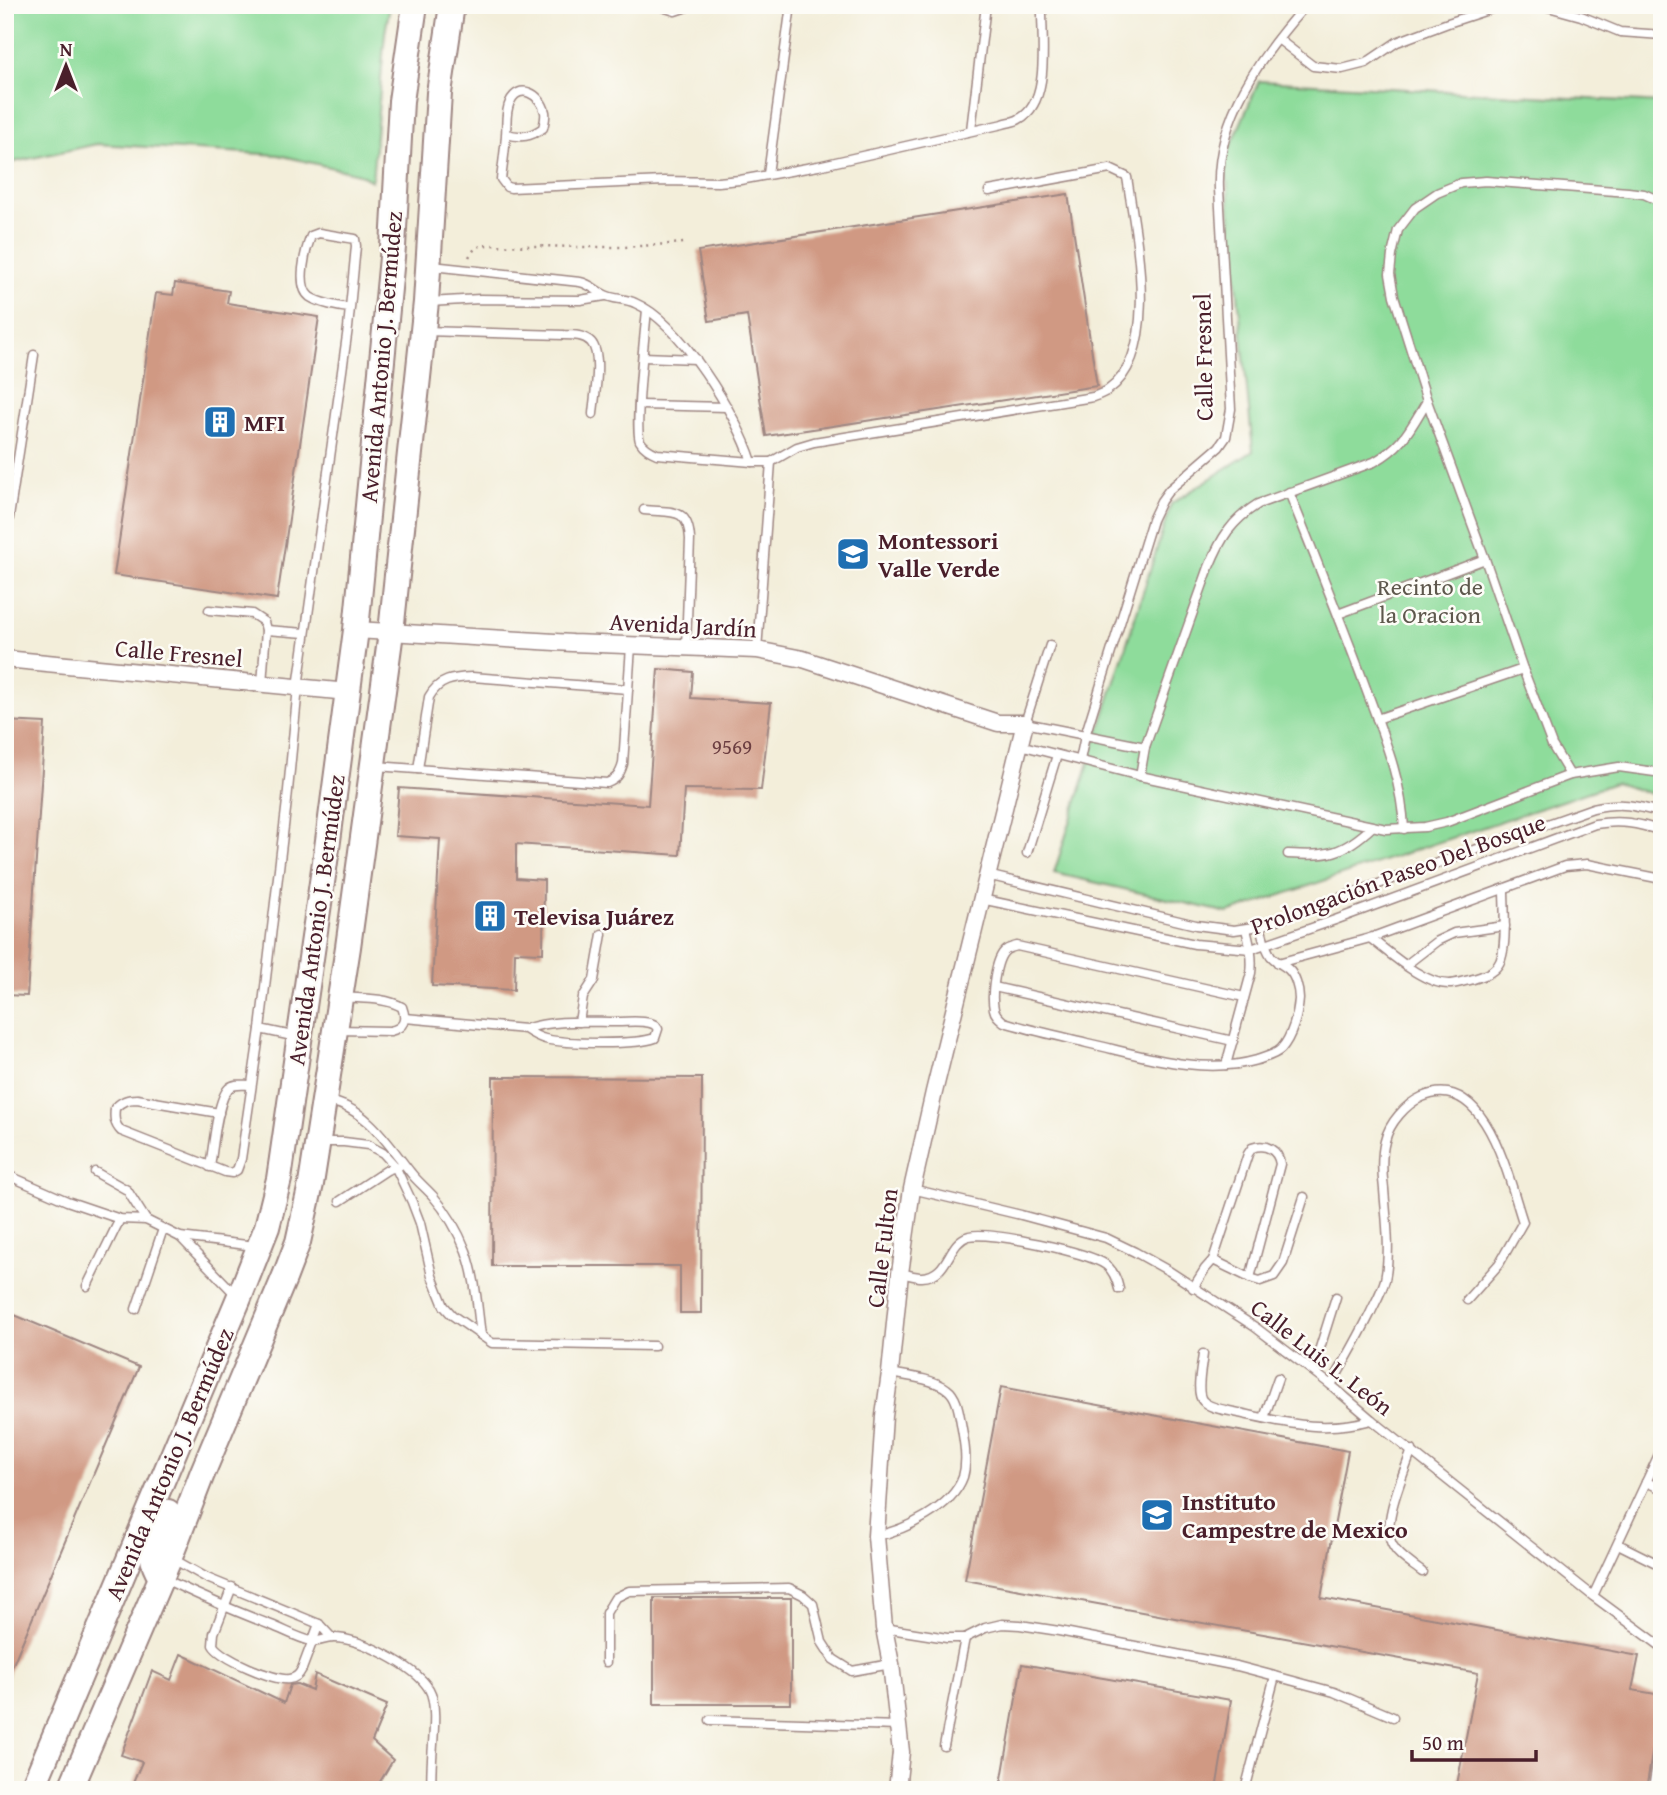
<svg xmlns="http://www.w3.org/2000/svg" width="1667" height="1795" viewBox="0 0 1667 1795" font-family="'Gentium Book Plus',serif">
  <rect width="100%" height="100%" fill="#fdfcf7"/>
  <filter id="ink" filterUnits="userSpaceOnUse"><feTurbulence type="fractalNoise" baseFrequency=".0143" numOctaves="2"/><feDisplacementMap in="SourceGraphic" scale="14" xChannelSelector="R" yChannelSelector="G"/><feConvolveMatrix kernelMatrix="1 2 1 2 8 2 1 2 1" color-interpolation-filters="sRGB"/></filter>
  <filter id="wash" filterUnits="userSpaceOnUse"><feTurbulence type="fractalNoise" baseFrequency=".00686" numOctaves="4" result="noise"/><feDisplacementMap in="SourceGraphic" scale="28" xChannelSelector="R" yChannelSelector="G"/><feGaussianBlur stdDeviation="1.57" result="paint"/><feColorMatrix in="noise" values="0 0 0 0 0 0 0 0 0 0 0 0 0 0 0 0 0 1.4 0 .05"/><feComposite in="paint" operator="in"/></filter>
  <g filter="url(#wash)">
    <rect width="100%" height="100%" fill="#f3eeda"/>
    <!-- green -->
    <g fill="#8edc9b" stroke="#6c7e63" stroke-width="2">
      <polygon points="5,5 390,5 385,33 372,181 359,174 279,155 97,144 5,164"/>
      <polygon points="1259,81 1662,103 1662,797 1615,783 1228,913 1054,873 1171,504 1253,451 1225,160"/>
    </g>
    <g id="blocks">
      <!-- building -->
      <g fill="#d09983">
        <polygon points="1068,194 1097,386 766,436 747,315 709,321 698,251"/>
        <polygon points="175,283 229,291 227,303 319,317 277,599 114,575 156,293 173,295"/>
        <polygon points="658,669 693,672 691,698 771,703 761,790 684,789 680,855 516,844 516,878 544,880 543,953 515,952 514,990 432,986 440,839 395,836 399,788 648,805"/>
        <polygon points="5,721 45,723 27,996 5,995"/>
        <polygon points="493,1077 702,1078 701,1313 680,1313 680,1266 492,1266"/>
        <polygon points="5,1311 139,1367 5,1683"/>
        <polygon points="1001,1387 1348,1451 1321,1598 1639,1656 1632,1690 1662,1695 1662,1704 1656,1730 1646,1790 1456,1790 1478,1673 965,1580"/>
        <rect x="654" y="1598" width="137" height="106"/>
        <polygon points="181,1654 284,1703 290,1685 297,1684 312,1690 315,1674 387,1705 372,1741 393,1760 375,1790 130,1790 142,1762 121,1755 152,1671 171,1680"/>
        <polygon points="1022,1664 1231,1700 1216,1790 1000,1790"/>
      </g>
    </g>
  </g>
  <g filter="url(#ink)">
    <use href="#blocks" fill-opacity="0" stroke="#9e8682" stroke-width="2"/>
    <g fill="none" stroke-linecap="round" stroke-linejoin="round">
      <defs>
        <g id="lane">
          <polyline points="656,5 675,11 693,5"/>
          <polyline points="1541,5 1581,16 1620,32 1662,35"/>
          <polyline points="1278,39 1313,66 1342,69 1366,63 1397,42 1448,23 1500,6 1512,5"/>
          <polyline points="971,130 986,5"/>
          <path d="M506,134c16,4 24,3 37,-6 1,-5 3,-10 2,-16 -4,-18 -26,-30 -35,-10 -5,10 -3,22 -4,33 -1,15 -3,29 -5,44l6,8 4,1 153,-7 54,1 22,-2 78,-14 185,-42c5,-2 12,-2 16,-5 33,-17 22,-83 23,-114"/>
          <polyline points="768,174 791,5"/>
          <path d="M432,266l148,16c10,2 15,8 23,12 10,6 22,4 32,9 45,19 103,113 117,159h19l26,-15 17,-5 279,-45c5,-2 11,-4 15,-7 54,-37 27,-158 19,-213l-17,-8 -121,22"/>
          <polyline points="429,302 480,299 580,300 605,296"/>
          <path d="M647,310c-2,22 -13,116 -7,131 4,7 10,10 17,13l95,8"/>
          <path d="M425,331l139,4c10,0 20,0 27,7 12,13 3,56 2,72"/>
          <polyline points="643,357 696,359"/>
          <polyline points="640,405 727,407"/>
          <path d="M1289,492c26,65 52,129 76,194 17,47 37,93 39,143"/>
          <path d="M644,510c27,3 44,-4 46,29l-4,108"/>
          <polyline points="5,543 34,355"/>
          <polyline points="209,610 252,614 264,622 266,630 262,684"/>
          <polyline points="1338,614 1485,559"/>
          <polyline points="266,630 305,633"/>
          <polyline points="1050,645 1025,723 1145,747"/>
          <polyline points="757,650 771,462"/>
          <polyline points="1377,719 1523,669"/>
          <polyline points="1020,745 1140,776 1386,829 1425,827 1447,822 1570,775 1619,767 1662,773"/>
          <path d="M1080,760l5,-24 67,-216 9,-19 8,-11 50,-43 7,-10 5,-28 -12,-220c-3,-71 42,-134 87,-184"/>
          <path d="M376,766l231,17c10,-4 13,-9 16,-19l8,-118"/>
          <path d="M418,769l11,-72c10,-18 24,-19 43,-20l156,12"/>
          <polyline points="1570,775 1552,745 1523,669 1485,559 1427,401 1394,296 1390,274 1392,255 1398,230 1415,208 1437,193 1461,183 1486,181 1628,192 1644,194 1662,202"/>
          <path d="M1140,776l5,-29 64,-180c12,-29 22,-46 49,-63l116,-42c29,-16 36,-33 53,-61"/>
          <polyline points="1027,853 1057,755"/>
          <path d="M1288,854c41,2 54,1 85,-28"/>
          <path d="M987,875l209,50 38,5 26,-4 333,-118c28,-6 42,-3 69,5"/>
          <path d="M981,899l214,45 56,5 84,-29 260,-96c26,-4 42,-1 67,7"/>
          <path d="M1370,938c20,15 53,46 79,46 7,0 14,-3 21,-4 10,-3 22,-6 28,-15 10,-13 6,-59 6,-75"/>
          <polyline points="1278,963 1370,938 1565,866 1587,864 1662,879"/>
          <polyline points="1406,965 1437,941 1454,933 1505,926"/>
          <polyline points="994,987 1233,1041"/>
          <path d="M1244,997l-227,-51c-4,1 -8,2 -11,4 -11,8 -15,46 -12,59 1,6 5,9 10,13 27,8 55,14 83,21 54,12 114,33 170,17 8,-3 18,-5 24,-11 11,-12 17,-35 18,-50 0,-10 -4,-24 -11,-30 -6,-5 -12,-7 -17,-13 -6,-8 -8,-20 -11,-30"/>
          <path d="M405,1018l120,11c6,4 12,8 20,10 21,5 92,6 110,-1l3,-9c-3,-4 -2,-4 -8,-6 -11,-3 -22,-1 -33,-1 -30,0 -63,-3 -92,7"/>
          <polyline points="579,1022 583,997 594,980 602,934"/>
          <path d="M337,1030l53,1c14,-3 17,-11 12,-24 -18,-10 -40,-8 -60,-10"/>
          <path d="M297,1037l-37,-8 27,-228 11,-114 50,-359 2,-20c-11,-1 -31,-5 -40,-11 -14,-10 -5,-46 1,-61l8,-3 36,6 1,7 -6,62"/>
          <path d="M1226,1065l25,-92c2,-15 -1,-28 -5,-44"/>
          <path d="M328,1101c39,7 60,43 83,72 6,8 15,15 22,23 14,16 25,35 33,55 10,27 11,55 15,84"/>
          <path d="M219,1113l-82,-14c-10,0 -15,2 -22,9 -1,9 -1,16 6,23l104,41 7,1 5,-3 4,-11 19,-130"/>
          <polyline points="322,1142 344,1142 368,1145 383,1153 395,1166 412,1202 420,1223 432,1276 444,1306 452,1315 492,1343 654,1346"/>
          <path d="M210,1167c3,-17 7,-68 19,-79 6,-5 14,-3 22,-3"/>
          <polyline points="95,1172 127,1190 146,1220"/>
          <polyline points="5,1174 67,1201 120,1219 146,1220 180,1237 255,1246"/>
          <polyline points="912,1189 1021,1215 1106,1238 1135,1252 1169,1271 1255,1327 1331,1385 1372,1420 1593,1596 1662,1647"/>
          <polyline points="340,1201 387,1170 399,1166"/>
          <polyline points="180,1237 236,1295"/>
          <polyline points="1213,1260 1250,1278 1260,1281 1274,1276 1283,1263 1304,1197"/>
          <path d="M900,1273c7,1 15,4 22,4 28,-1 25,-35 47,-41 21,-5 119,16 137,29 8,6 11,15 13,24"/>
          <polyline points="87,1286 120,1219"/>
          <path d="M1193,1288l12,-19 8,-9 35,-106 4,-6c14,-5 26,2 28,16l-30,114"/>
          <polyline points="136,1309 163,1229"/>
          <path d="M1203,1354c-1,11 -8,39 0,47 7,8 25,9 36,12 48,10 83,20 133,7"/>
          <polyline points="1313,1370 1336,1297"/>
          <path d="M1331,1385c14,-24 27,-47 39,-71 5,-11 12,-23 15,-34 6,-30 1,-62 -1,-91 -2,-15 -3,-33 1,-48 4,-18 21,-37 37,-44 64,-28 87,84 101,125l-24,42 -32,36"/>
          <polyline points="1264,1418 1278,1378"/>
          <path d="M1412,1450c-8,23 -32,75 -19,96 6,11 19,18 29,26"/>
          <polyline points="1646,1482 1662,1489"/>
          <path d="M876,1536c29,-6 76,-28 87,-59 5,-17 1,-37 -2,-54 -2,-11 -4,-27 -14,-34 -13,-10 -40,-13 -57,-16"/>
          <polyline points="1618,1544 1662,1566"/>
          <polyline points="173,1559 207,1578 319,1624 332,1638"/>
          <path d="M163,1578c36,18 72,33 108,47 13,5 27,13 40,16 7,2 14,-3 21,-3 27,-1 83,28 97,51 12,20 -1,75 3,101"/>
          <path d="M232,1587l-18,46 -1,12c7,13 61,36 76,34 7,-1 10,-4 13,-10l17,-45"/>
          <polyline points="1593,1596 1662,1448"/>
          <polyline points="884,1628 947,1638 965,1638 985,1628 1002,1624 1020,1625 1059,1631 1237,1666 1275,1676 1334,1692 1393,1717"/>
          <polyline points="606,1662 606,1613 615,1598 629,1591 789,1588 803,1595 813,1604 822,1642 833,1659 852,1671 891,1664"/>
          <polyline points="710,1720 898,1726"/>
          <polyline points="944,1746 965,1638"/>
          <polyline points="1245,1790 1275,1676"/>
          <polyline points="1653,1790 1662,1731"/>
        </g>
        <g id="street">
          <polyline points="356,630 572,643 757,650 803,659 998,723 1025,723 934,1092 912,1189 900,1273 890,1373 884,1416 876,1536 884,1628 891,1664 901,1752 897,1790"/>
          <polyline points="5,659 348,692"/>
        </g>
        <g id="primary">
          <path d="M161,1577c-17,-22 -3,-43 7,-65"/>
          <polyline points="32,1790 239,1298 267,1227 279,1179 327,848 356,630 393,247 401,101 415,5"/>
          <polyline points="70,1790 170,1557 202,1474 285,1276 298,1242 311,1184 348,947 391,632 426,302 439,93 452,5"/>
        </g>
      </defs>
      <!-- lane casing -->
      <use href="#lane" stroke="#9e8682" stroke-width="11"/>
      <!-- street casing -->
      <use href="#street" stroke="#9e8682" stroke-width="19"/>
      <!-- primary casing -->
      <use href="#primary" stroke="#9e8682" stroke-width="28"/>
      <!-- path -->
      <path stroke="#9e8682" stroke-width="2.5" stroke-dasharray="2 5" stroke-linecap="butt" d="M469,257c5,-9 9,-11 19,-12l92,2h45l59,-4"/>
      <!-- lane -->
      <use href="#lane" stroke="#fff" stroke-width="8"/>
      <!-- street -->
      <use href="#street" stroke="#fff" stroke-width="16"/>
      <!-- primary -->
      <use href="#primary" stroke="#fff" stroke-width="24"/>
    </g>
  </g>
  <!-- icons -->
  <defs>
    <symbol id="building-square" viewBox="-11 -11 22 22"><rect x="-9" y="-9" width="18" height="18" rx="4" fill="#1f6fb2" stroke="#fdfcf7"/><path d="M-4-6H4V6H1V3H-1V6H-4ZM-2.5-4.3h1.7v1.8h-1.7ZM.8-4.3h1.7v1.8H.8ZM-2.5-1h1.7V.8h-1.7ZM.8-1h1.7V.8H.8Z" fill="#fff"/></symbol>
    <symbol id="school-square" viewBox="-11 -11 22 22"><rect x="-9" y="-9" width="18" height="18" rx="4" fill="#1f6fb2" stroke="#fdfcf7"/><path d="M0-5L7-2L0 1L-7-2ZM-4 1L0 2.5L4 1V4Q0 6-4 4Z" fill="#fff"/></symbol>
  </defs>
  <g fill-rule="evenodd">
    <use href="#building-square" x="201" y="403" width="38" height="38"/>
    <use href="#school-square" x="834" y="535" width="38" height="38"/>
    <use href="#building-square" x="471" y="897" width="38" height="38"/>
    <use href="#school-square" x="1138" y="1496" width="38" height="38"/>
  </g>
  <g text-anchor="middle" dominant-baseline="central" stroke-width="5" stroke-linejoin="round" paint-order="stroke">
    <!-- number labels -->
    <g font-size="21" fill="#6c3e41">
      <text x="732" y="746">9569</text>
    </g>
    <!-- street labels -->
    <g font-size="24" fill="#4a1f2b" stroke="#fdfcf7">
      <text transform="translate(381 357) rotate(-85)">Avenida Antonio J. Bermúdez</text>
      <text transform="translate(1203 357) rotate(-91)">Calle Fresnel</text>
      <text transform="translate(683 625) rotate(3)">Avenida Jardín</text>
      <text transform="translate(179 653) rotate(5)">Calle Fresnel</text>
      <text transform="translate(1398 874) rotate(-20)">Prolongación Paseo Del Bosque</text>
      <text transform="translate(316 920) rotate(-82)">Avenida Antonio J. Bermúdez</text>
      <text transform="translate(882 1248) rotate(-83)">Calle Fulton</text>
      <text transform="translate(1322 1357) rotate(38)">Calle Luis L. León</text>
      <text transform="translate(169 1464) rotate(-67)">Avenida Antonio J. Bermúdez</text>
    </g>
    <!-- poi labels -->
    <g font-size="24" font-weight="bold" fill="#4a1f2b" stroke="#fdfcf7" text-anchor="start">
      <text x="244" y="422">MFI</text>
      <text x="878" y="540">Montessori<tspan x="878" dy="28">Valle Verde</tspan></text>
      <text x="514" y="916">Televisa Juárez</text>
      <text x="1182" y="1501">Instituto<tspan x="1182" dy="28">Campestre de Mexico</tspan></text>
    </g>
    <!-- park labels -->
    <g font-size="24" fill="#5e584d" stroke="#fdfcf7">
      <text x="1430" y="586">Recinto de<tspan x="1430" dy="28">la Oracion</tspan></text>
    </g>
  </g>
  <!-- margin -->
  <rect width="1667" height="1795" fill="none" stroke="#fdfcf7" stroke-width="28"/>
  <!-- north arrow -->
  <g transform="translate(66 66)" stroke="#fdfcf7" stroke-width="5" paint-order="stroke">
  <path d="M0-5L12 26L0 18L-12 26Z" fill="#4a1f2b"/>
  <text y="-10" font-size="19" font-weight="bold" text-anchor="middle" fill="#4a1f2b">N</text>
  </g>
  <!-- scale -->
  <path d="M1412 1750v10h124v-10" fill="none" stroke="#4a1f2b" stroke-width="3.5"/>
  <text x="1422" y="1750" font-size="21" fill="#4a1f2b" stroke="#fdfcf7" stroke-width="5" paint-order="stroke">50 m</text>
</svg>
